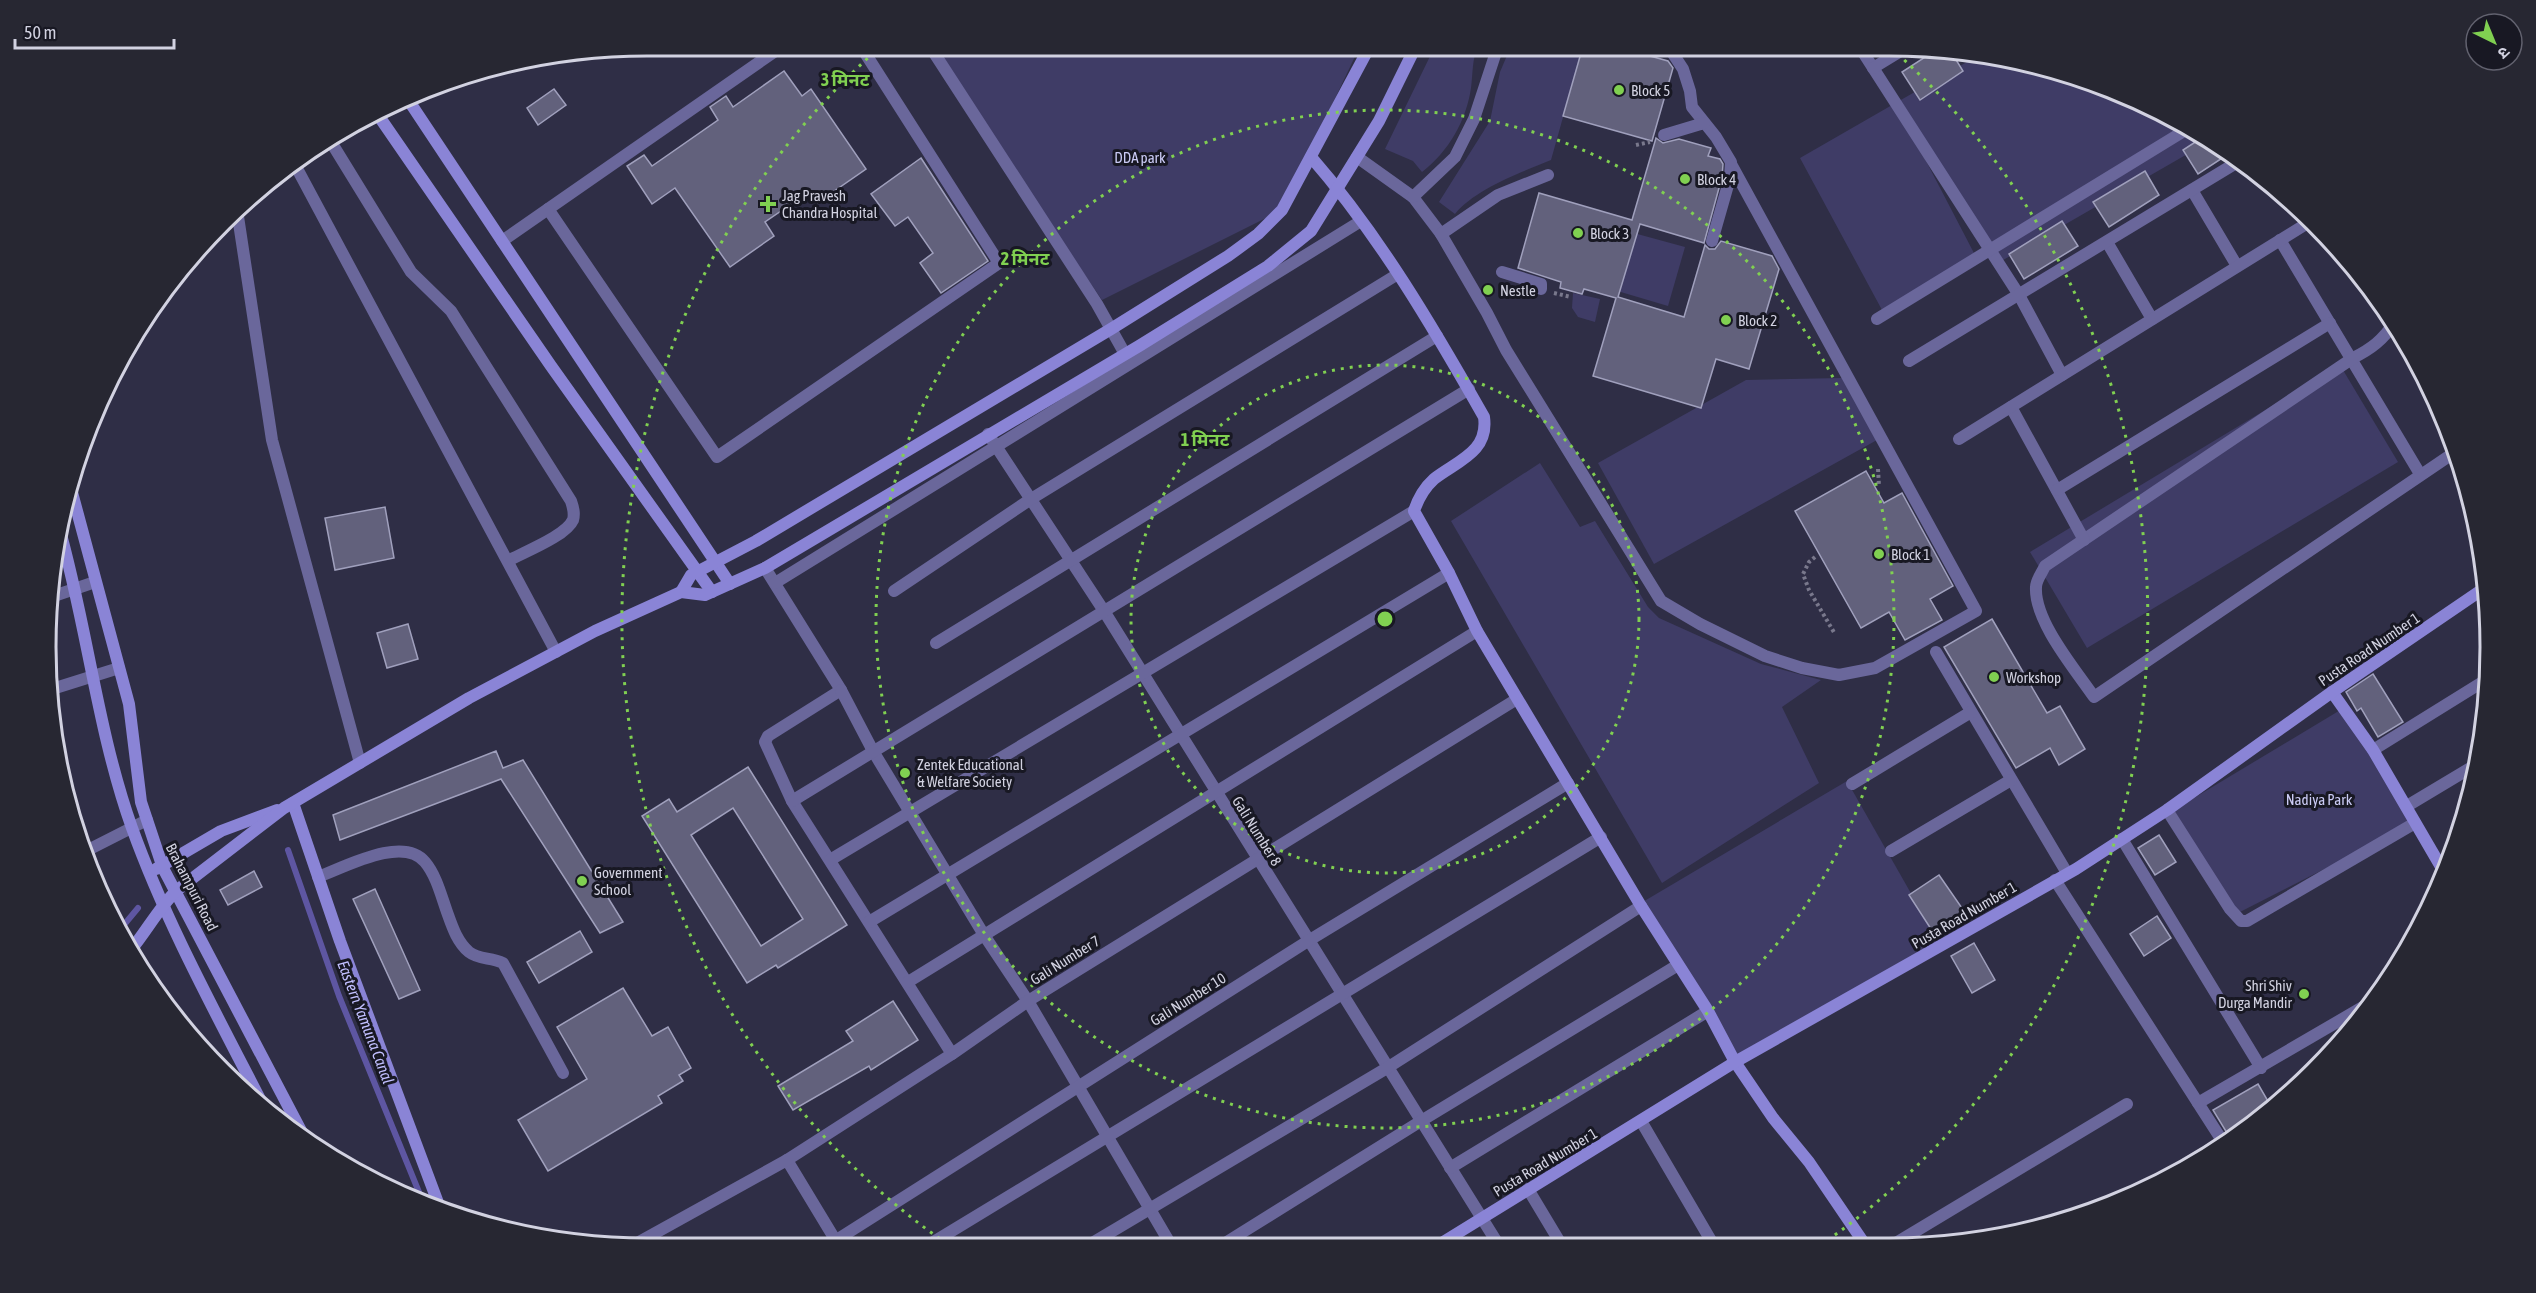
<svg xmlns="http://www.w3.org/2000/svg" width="2536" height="1293" viewBox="0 0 2536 1293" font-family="'Asap Condensed','Noto Sans Devanagari',sans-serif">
  <rect width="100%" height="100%" fill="#2f2e46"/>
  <!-- green -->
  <g fill="#3f3c66">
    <polygon points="928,45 1360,46 1282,210 1102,300"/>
    <path d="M1435,46h43c-6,13 -5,27 -7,42 -5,33 -22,63 -49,84l-9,-11 -28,-12z"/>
    <path d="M1511,46h72l-32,114c-29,12 -76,29 -96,54l-16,-12 51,-81 10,-49z"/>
    <polygon points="1979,55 2045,65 2155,107 2210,141 1998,263 1901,113 1975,255 1882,310 1800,158"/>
    <polygon points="1630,232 1685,247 1668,306 1614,290"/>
    <polygon points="1573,293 1600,299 1595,322 1578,317 1572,308"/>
    <polygon points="2340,365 2398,462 2087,648 2030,552"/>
    <polygon points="1842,378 1877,440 1654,564 1598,463 1746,380"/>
    <polygon points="1540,463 1580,527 1595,521 1648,607 1659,618 1761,664 1821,680 1782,707 1819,783 1662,883 1451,521"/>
    <polygon points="2342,709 2415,823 2234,915 2174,810"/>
    <polygon points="1847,781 1941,946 1732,1059 1641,903"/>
  </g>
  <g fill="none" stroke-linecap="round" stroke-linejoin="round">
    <!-- stream -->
    <g stroke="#5e56a2" stroke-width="6">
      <polyline points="288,850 339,996 423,1202"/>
      <polyline points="118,932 138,908"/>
    </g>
  </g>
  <!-- building -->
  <g fill="#62617c" stroke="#a0a0bd" stroke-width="1.5" fill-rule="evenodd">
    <polygon points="1583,46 1614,46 1668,61 1673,68 1652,141 1563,116"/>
    <polygon points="1939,48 1950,50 1963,71 1920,100 1902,72"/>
    <polygon points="784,71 802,96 811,89 866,169 817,203 809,192 765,222 774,236 730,267 675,188 652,204 627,166 644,155 652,166 718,120 710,107 726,96 733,107"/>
    <polygon points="554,89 566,105 538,125 527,108"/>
    <polygon points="2203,137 2230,153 2198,174 2183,150"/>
    <polygon points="1656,138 1663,143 1679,139 1711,148 1708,156 1720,159 1723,164 1722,177 1704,243 1640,224 1618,297 1684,317 1705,245 1709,249 1715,249 1721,241 1772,256 1779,269 1749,369 1716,359 1701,408 1593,376 1616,298 1584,289 1582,294 1560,288 1561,282 1518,268 1539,193 1632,220"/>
    <polygon points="921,158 988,261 941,293 920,263 933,253 908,217 895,226 871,194"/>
    <polygon points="2145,171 2159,195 2109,227 2093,202"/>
    <polygon points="2062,221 2078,246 2024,279 2009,254"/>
    <polygon points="1866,471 1884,503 1902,493 1953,586 1930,599 1942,620 1905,640 1889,612 1861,628 1795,511"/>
    <polygon points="385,507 394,558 335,570 325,518"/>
    <polygon points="1992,619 2047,713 2060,706 2085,749 2059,765 2050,748 2016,768 1944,647"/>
    <polygon points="408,624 418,659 387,668 377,633"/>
    <polygon points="2373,674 2403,722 2378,737 2361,708 2357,711 2346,692"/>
    <polygon points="496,751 503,768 523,760 623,922 600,933 501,779 340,840 333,815"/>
    <path d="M748,767l99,158 -69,43 -2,-3 -29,18 -105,-167 27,-17 8,13zM733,808l70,111 -42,27 -70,-111z"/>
    <polygon points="2159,835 2176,862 2155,875 2138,848"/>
    <polygon points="254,871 262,887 228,905 220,890"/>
    <polygon points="1939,875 1964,911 1931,933 1931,929 1909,895"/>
    <polygon points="375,889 420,990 399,999 353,899"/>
    <polygon points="2157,916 2171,938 2144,956 2130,934"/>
    <polygon points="580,931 592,952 539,983 527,962"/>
    <polygon points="1974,943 1995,980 1972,993 1951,956"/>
    <polygon points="623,988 652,1036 668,1027 691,1068 679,1075 683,1081 658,1096 662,1103 548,1171 518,1120 587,1079 557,1027"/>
    <polygon points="893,1001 918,1040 871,1070 869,1066 793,1110 778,1086 853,1041 846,1031"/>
    <polygon points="2258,1084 2272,1108 2255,1124 2230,1138 2213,1110"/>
  </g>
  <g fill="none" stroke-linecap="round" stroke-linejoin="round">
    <!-- path -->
    <g stroke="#79788c" stroke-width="4" stroke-dasharray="3 3" stroke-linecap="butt">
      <polyline points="1636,145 1650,142"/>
      <polyline points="1554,293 1571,297"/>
      <polyline points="1878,469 1879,486"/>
      <polyline points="1815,557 1809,562 1803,574 1809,590 1835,634"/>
    </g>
    <!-- lane -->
    <g stroke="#6a679b" stroke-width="12">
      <polyline points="929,45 1097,304 1125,354"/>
      <polyline points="1668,46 1683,69 1690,91 1692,107 1716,137 1731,162 1730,178 1712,241"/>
      <polyline points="1664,135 1704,123"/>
      <path d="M328,137l83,135 40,39 120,190c2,6 4,12 2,19 -7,16 -49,32 -65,41"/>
      <polyline points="1357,157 1413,197 1441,234 1487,313 1506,350 1661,601 1700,624 1765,656 1802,668 1839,675 1875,668 1976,611 1731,164"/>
      <polyline points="293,161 556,652"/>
      <polyline points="1413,197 1455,157 1474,119 1498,46"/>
      <polyline points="548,209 717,457 999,263 860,45"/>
      <polyline points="1441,234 1498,195 1548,175"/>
      <polyline points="502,241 784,45"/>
      <path d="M318,877c27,-10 85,-42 107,-15 11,13 16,33 22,50 5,14 10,30 22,40 10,8 22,5 34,11l60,110"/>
      <polyline points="1896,1243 2127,1104"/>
    </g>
    <!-- street -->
    <g stroke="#6a679b" stroke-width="12">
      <polyline points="1859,46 2019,295 2062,375"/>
      <polyline points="1873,68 1909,46"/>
      <polyline points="2192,190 2237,266"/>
      <polyline points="237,210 272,440 360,763"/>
      <polyline points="2280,240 2420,474"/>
      <polyline points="2107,242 2152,319"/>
      <polyline points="1502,272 1541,284 1541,289"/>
      <polyline points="1877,319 2189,128"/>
      <path d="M2394,323c-11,17 -23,26 -41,35l-308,208c-3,7 -9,14 -9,21 -2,34 39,82 58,110l364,-247"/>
      <polyline points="1909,361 2241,160"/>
      <polyline points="2011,407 2084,540"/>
      <polyline points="988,434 1104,611 1498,1244"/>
      <polyline points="1959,439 2311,221"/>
      <polyline points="2057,490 2330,323"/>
      <polyline points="765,568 841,690 768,736 765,742 792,801 952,1054"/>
      <polyline points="775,583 1361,221"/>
      <polyline points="894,591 1031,499 1398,274"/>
      <polyline points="48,598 95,582"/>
      <polyline points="936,643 1437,336"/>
      <polyline points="1936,652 2067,873"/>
      <polyline points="49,690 119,668"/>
      <polyline points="841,690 873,751 984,935 1028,1001 1171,1245"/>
      <polyline points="2373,750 2489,678"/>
      <polyline points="1852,784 1971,712"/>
      <polyline points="792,801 1469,389"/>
      <polyline points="2407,806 2477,764"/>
      <polyline points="2167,810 2230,909 2241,921 2247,921 2415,823"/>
      <polyline points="2122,839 2261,1068"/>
      <polyline points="1891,851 2011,780"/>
      <polyline points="84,852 147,820"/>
      <polyline points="830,860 1414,511"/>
      <polyline points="2055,880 2223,1142"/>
      <polyline points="869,922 1449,573"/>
      <polyline points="908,982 1477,631"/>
      <polyline points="2198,1103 2368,1004"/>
      <polyline points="1641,1121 1713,1244"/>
      <polyline points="787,1160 839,1246"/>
      <polyline points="1450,1168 1708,1011"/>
      <polyline points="1528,1189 1561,1244"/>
      <polyline points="1089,1245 1387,1068 1641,906"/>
      <polyline points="1222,1245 1421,1121 1678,965"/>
      <polyline points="827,1246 1308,941 1568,783"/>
      <polyline points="927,1246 1601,837"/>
      <polyline points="630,1247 787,1160 952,1054 1028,1001 1517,699"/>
    </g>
    <!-- secondary -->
    <g stroke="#8a84d6" stroke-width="12">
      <polyline points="407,98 730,584"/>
      <polyline points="376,112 551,366 712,592"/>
      <path d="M1311,157c68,78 122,170 173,260 5,35 -27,44 -50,62 -10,9 -16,20 -20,32l35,62 28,58 164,275 67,105 27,51 38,56 36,44 55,81"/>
      <polyline points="70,485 129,704 141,802 163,868 308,1144"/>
      <path d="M58,524c29,100 39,206 74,304 35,97 85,187 132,279"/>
      <polyline points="681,592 691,575 756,541 1111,329 1228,256 1258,234 1282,210 1370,46"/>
      <polyline points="2332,692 2373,750 2444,872"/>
      <polyline points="293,803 340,941 440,1208"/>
      <polyline points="156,869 221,831 277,810"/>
      <path d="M130,951c16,-19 28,-42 46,-60l108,-83 185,-110 126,-67 86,-39 24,3 60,-27 374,-222 129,-80 43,-35 68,-110 37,-75"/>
      <polyline points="1440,1244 1735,1062 2076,869 2167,810 2332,692 2486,587"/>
    </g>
  </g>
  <!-- distance rings -->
  <g fill="none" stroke="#80d051" stroke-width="3" stroke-dasharray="3 6">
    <circle cx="1385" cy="619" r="254"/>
    <circle cx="1385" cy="619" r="509"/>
    <path d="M947 1244A763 763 0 0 1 879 48M1891 48A763 763 0 0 1 1828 1240"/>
  </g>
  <!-- markers -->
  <g fill="#80d051" stroke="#181823" stroke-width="2">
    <circle cx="1619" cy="90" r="6"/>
    <circle cx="1685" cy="179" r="6"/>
    <path d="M765 195h6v6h6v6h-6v6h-6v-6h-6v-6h6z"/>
    <circle cx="1578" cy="233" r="6"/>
    <circle cx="1488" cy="290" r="6"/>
    <circle cx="1726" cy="320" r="6"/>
    <circle cx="1879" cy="554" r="6"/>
    <circle cx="1994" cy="677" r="6"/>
    <circle cx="905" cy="773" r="6"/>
    <circle cx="582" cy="881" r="6"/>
    <circle cx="2304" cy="994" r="6"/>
  </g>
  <g text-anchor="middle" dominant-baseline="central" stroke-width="6" stroke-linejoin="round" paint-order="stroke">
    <!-- poi labels -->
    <g font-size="15" fill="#d2d2e1" stroke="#181823" text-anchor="start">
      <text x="1631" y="90">Block 5</text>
      <text x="1697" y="179">Block 4</text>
      <text x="782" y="195">Jag Pravesh<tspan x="782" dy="17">Chandra Hospital</tspan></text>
      <text x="1590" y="233">Block 3</text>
      <text x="1500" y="290">Nestle</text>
      <text x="1738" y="320">Block 2</text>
      <text x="1891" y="554">Block 1</text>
      <text x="2006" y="677">Workshop</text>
      <text x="917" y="764">Zentek Educational<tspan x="917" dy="17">&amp; Welfare Society</tspan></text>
      <text x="594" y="872">Government<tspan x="594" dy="17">School</tspan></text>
      <text x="2292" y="985" text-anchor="end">Shri Shiv<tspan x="2292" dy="17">Durga Mandir</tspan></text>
    </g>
    <!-- park labels -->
    <g font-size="15" fill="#cbcbf5" stroke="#181823">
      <text x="1140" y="157">DDA park</text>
      <text x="2319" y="799">Nadiya Park</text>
    </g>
    <!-- street labels -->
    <g font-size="15" fill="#d2d2e1" stroke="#181823">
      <text transform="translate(2369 649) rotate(-34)">Pusta Road Number 1</text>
      <text transform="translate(1257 831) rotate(58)">Gali Number 8</text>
      <text transform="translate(192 887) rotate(63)">Brahampuri Road</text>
      <text transform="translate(1964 915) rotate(-30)">Pusta Road Number 1</text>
      <text transform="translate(1065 960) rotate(-32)">Gali Number 7</text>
      <text transform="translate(1188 999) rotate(-32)">Gali Number 10</text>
      <text transform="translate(1545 1162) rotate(-31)">Pusta Road Number 1</text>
    </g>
    <!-- water labels -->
    <g font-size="16" font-style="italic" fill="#c1bffe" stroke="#181823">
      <text transform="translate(366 1022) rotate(69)">Eastern Yamuna Canal</text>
    </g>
  </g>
  <!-- crop -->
  <path d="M0 0H2536V1293H0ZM647 56H1889A591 591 0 0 1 2480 647V647A591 591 0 0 1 1889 1238H647A591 591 0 0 1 56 647V647A591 591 0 0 1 647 56Z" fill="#272732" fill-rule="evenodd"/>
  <path fill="none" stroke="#d2d2e1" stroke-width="3" d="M647 56H1889A591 591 0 0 1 2480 647V647A591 591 0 0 1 1889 1238H647A591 591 0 0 1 56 647V647A591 591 0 0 1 647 56Z"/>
  <circle cx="1385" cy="619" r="9" fill="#80d051" stroke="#181823" stroke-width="3"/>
  <g font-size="18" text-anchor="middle" font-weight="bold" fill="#80d051" stroke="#181823" stroke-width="6" stroke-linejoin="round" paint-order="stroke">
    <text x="845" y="86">3 मिनट</text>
    <text x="1025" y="265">2 मिनट</text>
    <text x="1205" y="446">1 मिनट</text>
  </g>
  <!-- north arrow -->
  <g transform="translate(2494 42) rotate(137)"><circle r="28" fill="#181823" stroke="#62626f" stroke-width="1.5"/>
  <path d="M0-4.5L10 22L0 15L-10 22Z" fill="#80d051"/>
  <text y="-9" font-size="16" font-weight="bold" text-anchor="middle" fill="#d2d2e1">उ</text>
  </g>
  <!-- scale -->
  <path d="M15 39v9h159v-9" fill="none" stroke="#d2d2e1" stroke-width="3"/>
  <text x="24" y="39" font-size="18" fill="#d2d2e1" stroke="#181823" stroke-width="4.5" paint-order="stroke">50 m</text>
</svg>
